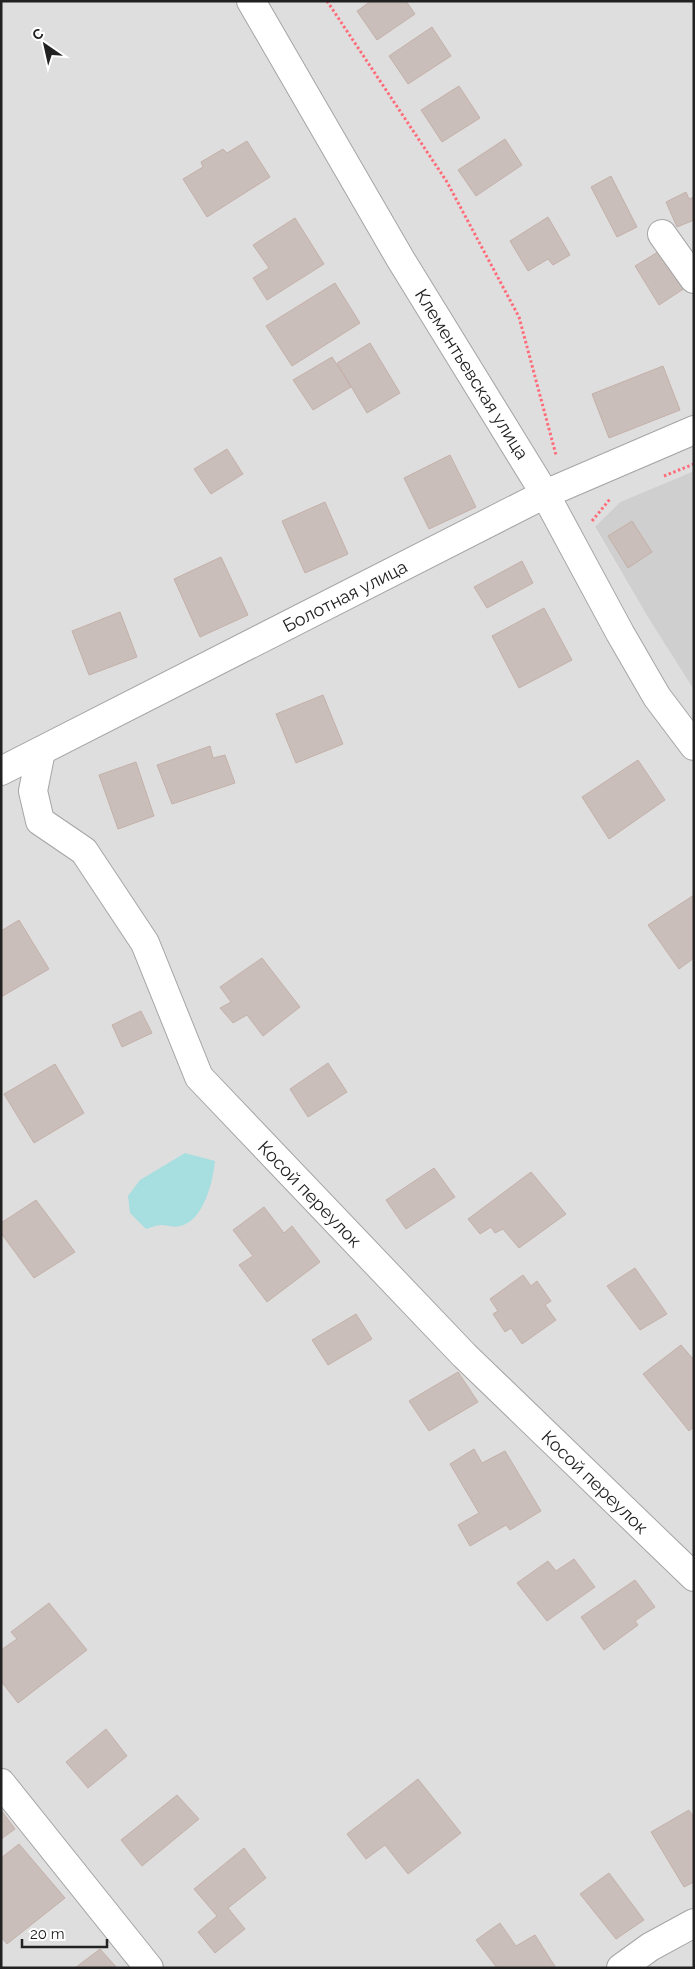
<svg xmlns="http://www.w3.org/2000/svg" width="695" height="1969" viewBox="0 0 695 1969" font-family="Raleway,sans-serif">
  <rect width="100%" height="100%" fill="#f2ece8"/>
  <!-- residential -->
  <polygon fill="#dfdede" points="1,1 694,1 694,471 620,502 595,528 649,619 694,690 694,1968 1,1968"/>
  <!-- religious -->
  <polygon fill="#cfcfcf" points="694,471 694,690 649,619 595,527 620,502"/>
  <!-- water -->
  <path fill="#a7dee0" d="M185,1153l30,8c-2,20 -11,60 -35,65 -6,2 -13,-1 -19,-1 -5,0 -11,3 -15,4l-16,-16 -2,-17 12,-16z"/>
  <!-- building -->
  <g fill="#cabeba" stroke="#c4b0a9">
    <polygon points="371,1 406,1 415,14 377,40 357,11"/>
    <polygon points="432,27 451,56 408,84 389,56"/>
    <polygon points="459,86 480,118 442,142 421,110"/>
    <polygon points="505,139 522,165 476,196 458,170"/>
    <polygon points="247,141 270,177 207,217 183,179 203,167 201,162 223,149 227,153"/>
    <polygon points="611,176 637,227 617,237 591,187"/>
    <polygon points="686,192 689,199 694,197 694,220 677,227 666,202"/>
    <polygon points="548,217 570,255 553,265 548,259 528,271 510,241"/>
    <polygon points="295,218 324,264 267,300 253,278 269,268 253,245"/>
    <polygon points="661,250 685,288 659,305 635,266"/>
    <polygon points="335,283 360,323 292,366 266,326"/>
    <polygon points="370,343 400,393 367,413 337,363"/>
    <polygon points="332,357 351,387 313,410 293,380"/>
    <polygon points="663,366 680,410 609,438 592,394"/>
    <polygon points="227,449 243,474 211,494 194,469"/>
    <polygon points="450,455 476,507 429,529 404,478"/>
    <polygon points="325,502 348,554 305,573 282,521"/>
    <polygon points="632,521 652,552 628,568 608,536"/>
    <polygon points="221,557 248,615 200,637 174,579"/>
    <polygon points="522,561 533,583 487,608 474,587"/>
    <polygon points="544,608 572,660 519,688 492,636"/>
    <polygon points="120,612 137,657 89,675 72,631"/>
    <polygon points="323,695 343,744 296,763 276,714"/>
    <polygon points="210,746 213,758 225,755 235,783 172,804 157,765"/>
    <polygon points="638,760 665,800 609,839 582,797"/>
    <polygon points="136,762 154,816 118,829 99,775"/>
    <polygon points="694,895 694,958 679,969 648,925"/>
    <polygon points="19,920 49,969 1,997 1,931"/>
    <polygon points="262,958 300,1007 263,1036 247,1015 233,1023 220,1008 231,1002 220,987"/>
    <polygon points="141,1011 152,1033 122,1047 112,1025"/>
    <polygon points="328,1063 347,1092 308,1117 290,1089"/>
    <polygon points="55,1064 84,1113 34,1143 4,1094"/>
    <polygon points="434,1168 455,1197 406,1229 386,1200"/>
    <polygon points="531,1172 566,1214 519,1248 503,1229 495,1233 491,1227 480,1234 468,1219"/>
    <polygon points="36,1200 75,1252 34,1278 1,1233 1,1223"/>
    <polygon points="264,1207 284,1233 292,1226 320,1262 267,1302 239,1265 253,1256 233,1230"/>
    <polygon points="635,1268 667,1314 640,1330 607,1286"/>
    <polygon points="523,1275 531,1286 537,1281 551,1301 545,1305 556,1320 522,1344 511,1328 505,1332 493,1314 498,1311 490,1299"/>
    <polygon points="356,1314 372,1339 328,1365 312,1340"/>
    <polygon points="681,1345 694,1360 694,1427 689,1431 643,1374"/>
    <polygon points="458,1372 478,1402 429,1431 409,1401"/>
    <polygon points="474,1449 482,1463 505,1451 541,1511 510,1530 506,1525 470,1546 458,1525 479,1513 450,1464"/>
    <polygon points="574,1559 595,1587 547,1621 517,1583 548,1561 556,1571"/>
    <polygon points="635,1580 655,1607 635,1621 638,1625 604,1650 581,1617"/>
    <polygon points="49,1603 87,1650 18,1703 1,1681 1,1650 17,1639 11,1632"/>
    <polygon points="106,1729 127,1756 88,1788 66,1762"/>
    <polygon points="418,1779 461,1833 408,1874 385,1845 366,1859 347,1834"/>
    <polygon points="177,1795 199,1819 142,1866 121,1840"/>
    <polygon points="1,1810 15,1829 1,1839"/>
    <polygon points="689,1810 694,1818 694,1882 684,1887 651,1832"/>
    <polygon points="19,1844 65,1898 7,1944 1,1937 1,1858"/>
    <polygon points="244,1848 266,1878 228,1908 245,1929 215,1953 198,1932 217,1916 194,1889"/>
    <polygon points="609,1873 644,1920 616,1939 580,1894"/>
    <polygon points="500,1923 516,1946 535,1935 556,1968 497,1968 476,1940"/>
    <polygon points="100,1949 117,1968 75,1968"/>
  </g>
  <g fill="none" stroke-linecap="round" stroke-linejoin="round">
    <defs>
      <g id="minor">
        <polyline points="251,1 401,260 545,494 620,633 657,697 694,746"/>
        <polyline points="662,234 694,279"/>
        <polyline points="41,751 33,791 40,821 84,851 145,943 199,1077 464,1355 694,1577"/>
        <polyline points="1,771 545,494 694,430"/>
        <polyline points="1,1783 149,1968"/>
        <polyline points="621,1968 650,1947 694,1923"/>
      </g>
    </defs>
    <!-- minor casing -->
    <use href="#minor" stroke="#a5a5a5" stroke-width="30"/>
    <!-- path -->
    <g stroke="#fe6c79" stroke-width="3" stroke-dasharray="2.5 2.5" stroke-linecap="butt">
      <polyline points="327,1 447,182 519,317 556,455"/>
      <polyline points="664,476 694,464"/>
      <polyline points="592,521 610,499"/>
    </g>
    <!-- minor -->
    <use href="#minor" stroke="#fff" stroke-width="28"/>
  </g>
  <g text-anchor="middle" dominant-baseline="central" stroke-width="4" stroke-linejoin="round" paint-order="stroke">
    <!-- street labels -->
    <g font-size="18" fill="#212121" stroke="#fff">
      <text transform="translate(472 374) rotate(58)">Клементьевская улица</text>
      <text transform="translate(345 596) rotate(-27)">Болотная улица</text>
      <text transform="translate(310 1194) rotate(46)">Косой переулок</text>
      <text transform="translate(595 1482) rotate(44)">Косой переулок</text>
    </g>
  </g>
  <!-- border -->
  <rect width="695" height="1969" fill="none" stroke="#212121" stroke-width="5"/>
  <!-- north arrow -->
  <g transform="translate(45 45) rotate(326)" stroke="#ffffff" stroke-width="4" paint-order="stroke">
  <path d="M0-4L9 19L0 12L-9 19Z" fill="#212121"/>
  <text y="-8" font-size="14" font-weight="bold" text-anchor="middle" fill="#212121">С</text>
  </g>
  <!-- scale -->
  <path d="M22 1939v8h85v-8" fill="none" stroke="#212121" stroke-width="2.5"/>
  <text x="30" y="1939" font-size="15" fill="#212121" stroke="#ffffff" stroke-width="4" paint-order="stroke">20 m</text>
</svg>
